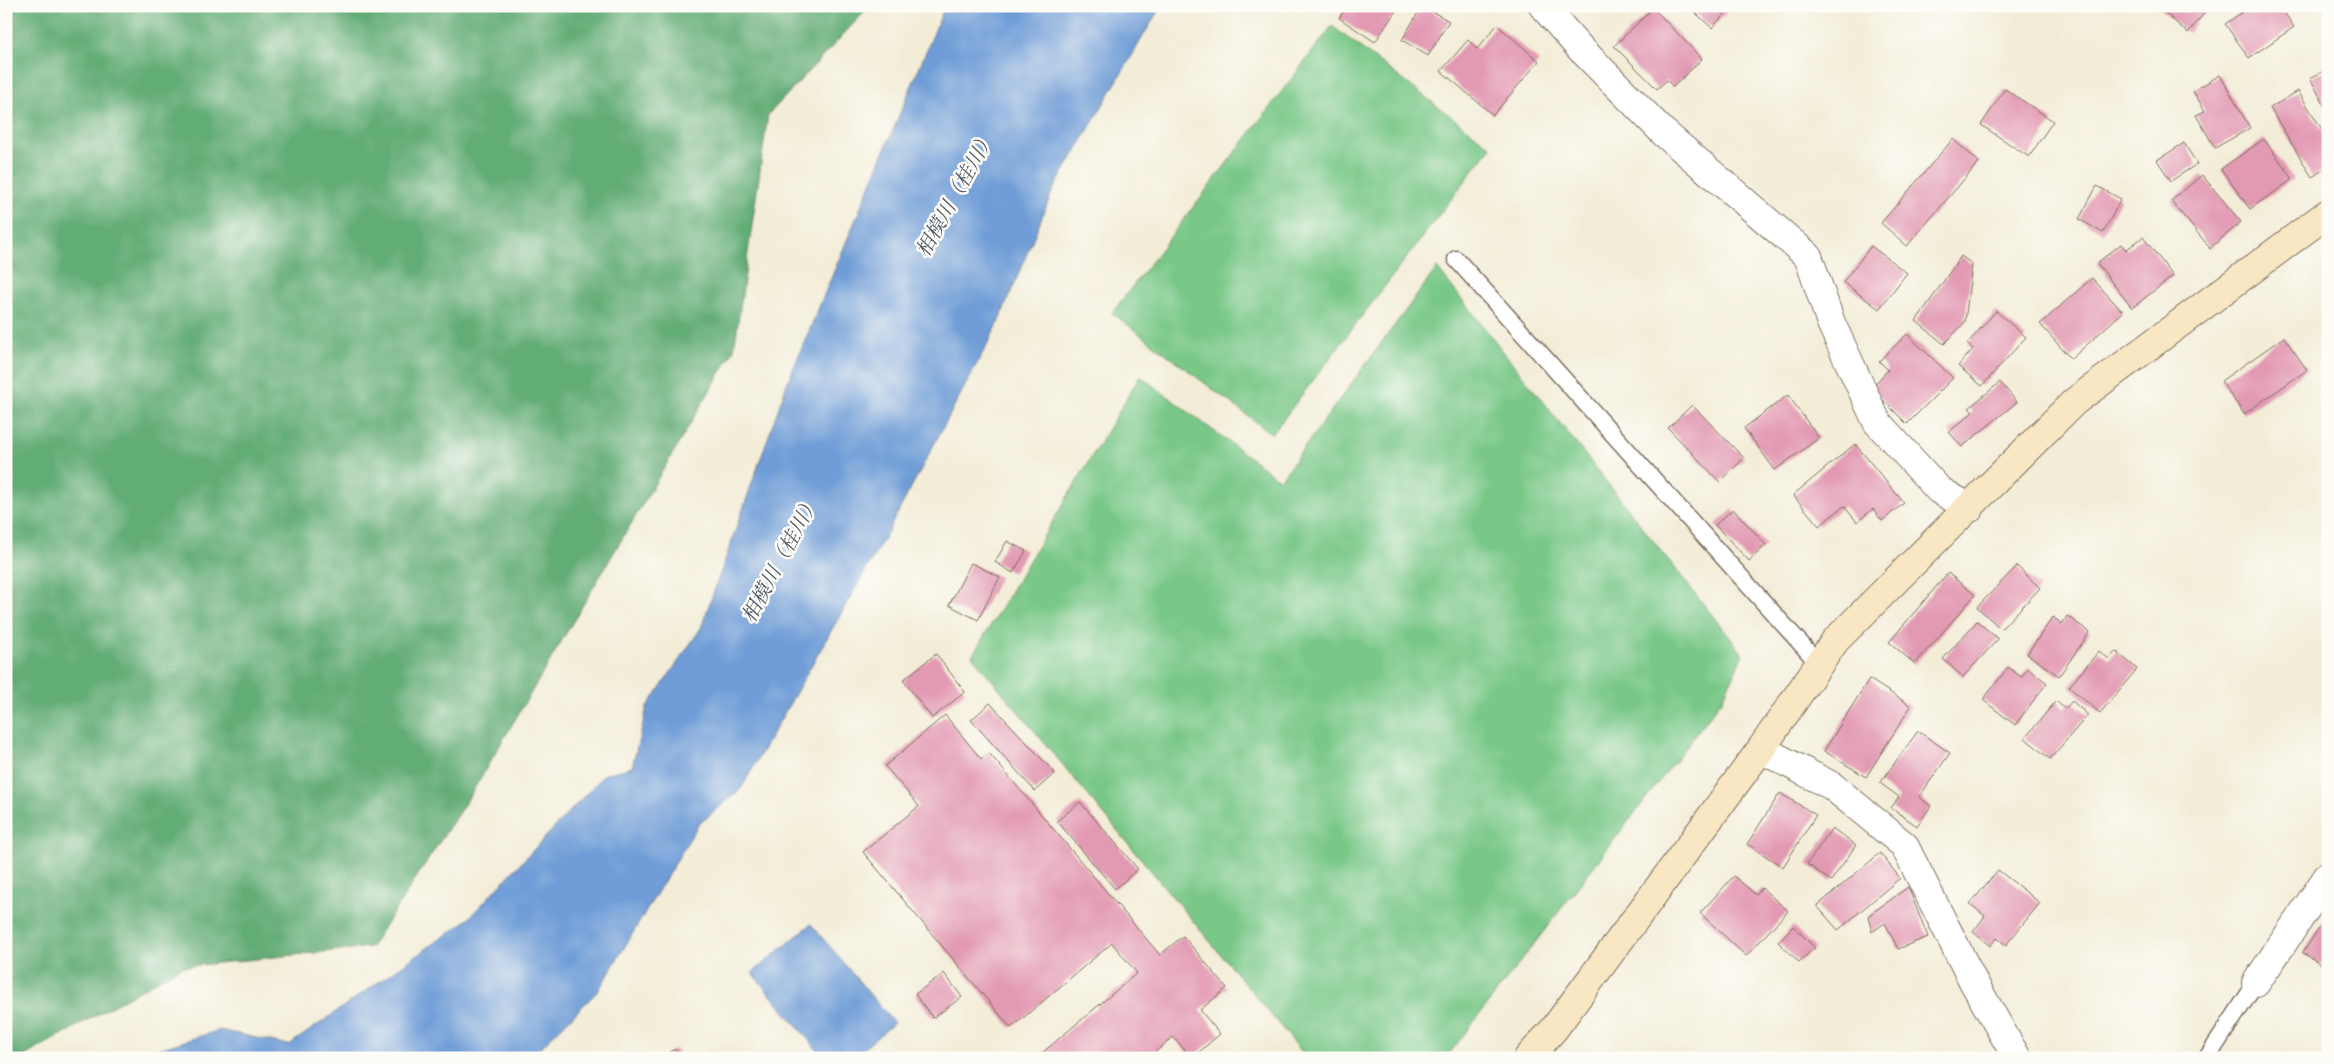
<svg xmlns="http://www.w3.org/2000/svg" width="2334" height="1064" viewBox="0 0 2334 1064" font-family="'IM FELL Great Primer','Noto Serif JP',serif">
  <rect width="100%" height="100%" fill="#fdfcf7"/>
  <filter id="ink" filterUnits="userSpaceOnUse"><feTurbulence type="fractalNoise" baseFrequency=".02" numOctaves="2"/><feDisplacementMap in="SourceGraphic" scale="10" xChannelSelector="R" yChannelSelector="G"/><feConvolveMatrix kernelMatrix="1 2 1 2 8 2 1 2 1" color-interpolation-filters="sRGB"/></filter>
  <filter id="wash" filterUnits="userSpaceOnUse"><feTurbulence type="fractalNoise" baseFrequency=".0096" numOctaves="4" result="noise"/><feDisplacementMap in="SourceGraphic" scale="20" xChannelSelector="R" yChannelSelector="G"/><feGaussianBlur stdDeviation="1.12" result="paint"/><feColorMatrix in="noise" values="0 0 0 0 0 0 0 0 0 0 0 0 0 0 0 0 0 1.4 0 .05"/><feComposite in="paint" operator="in"/></filter>
  <g filter="url(#wash)">
    <rect width="100%" height="100%" fill="#f3edd8"/>
    <!-- green -->
    <g fill="#79c888" stroke="#5a7953">
      <polygon points="1332,26 1491,147 1272,434 1112,313"/>
      <polygon points="1437,268 1743,654 1722,700 1446,1058 1307,1058 972,656 1140,376 1280,480"/>
    </g>
    <!-- forest -->
    <polygon fill="#62ac74" stroke="#4e6b49" points="6,6 870,6 768,115 734,350 471,794 371,947 181,967 21,1058 6,1058"/>
    <!-- water -->
    <g fill="#6f9dd7" stroke="#55647a">
      <polygon points="945,6 1161,6 1053,190 998,324 887,533 741,789 698,825 598,991 530,1058 91,1058 162,1048 220,1030 289,1045 467,920 605,774 632,767 647,707 701,628 788,381"/>
      <polygon points="811,924 894,1023 853,1058 824,1058 752,973"/>
    </g>
    <g id="blocks">
      <!-- building -->
      <g fill="#e299b2">
        <polygon points="1347,6 1399,6 1375,42 1339,18"/>
        <polygon points="1422,6 1449,21 1428,56 1402,40"/>
        <polygon points="1688,6 1732,6 1712,28"/>
        <polygon points="2157,6 2210,6 2188,33"/>
        <polygon points="2251,6 2280,6 2294,27 2249,58 2225,24"/>
        <polygon points="1653,8 1702,59 1673,87 1667,80 1657,89 1614,46"/>
        <polygon points="1497,25 1539,61 1493,115 1441,71 1468,40 1477,49"/>
        <polygon points="2328,69 2328,112 2310,78"/>
        <polygon points="2220,75 2250,128 2215,148 2196,115 2205,111 2193,91"/>
        <polygon points="2005,89 2053,121 2029,157 1981,125"/>
        <polygon points="2298,91 2328,139 2328,167 2312,177 2270,108"/>
        <polygon points="1953,139 1979,162 1907,246 1881,223"/>
        <polygon points="2264,139 2293,179 2250,209 2221,169"/>
        <polygon points="2184,143 2197,164 2171,181 2157,160"/>
        <polygon points="2202,175 2241,222 2210,248 2171,201"/>
        <polygon points="2097,186 2121,199 2103,233 2079,219"/>
        <polygon points="2143,237 2173,276 2132,308 2097,263 2121,244 2126,250"/>
        <polygon points="1871,246 1907,273 1879,309 1843,282"/>
        <polygon points="1961,256 1972,264 1965,322 1944,344 1916,321"/>
        <polygon points="2092,278 2123,312 2071,359 2040,324"/>
        <polygon points="1996,311 2026,337 1982,386 1958,366 1973,349 1967,344"/>
        <polygon points="1907,334 1953,378 1907,424 1871,388 1888,370 1879,361"/>
        <polygon points="2284,337 2307,370 2244,414 2221,381"/>
        <polygon points="2000,382 2017,402 1962,447 1949,432 1973,412 1969,408"/>
        <polygon points="1788,395 1819,438 1775,470 1744,428"/>
        <polygon points="1692,405 1744,458 1720,482 1668,428"/>
        <polygon points="1855,444 1904,503 1882,521 1873,509 1857,522 1844,506 1819,526 1793,495"/>
        <polygon points="1733,509 1766,545 1749,561 1715,525"/>
        <polygon points="1007,541 1026,551 1013,573 995,562"/>
        <polygon points="971,563 1000,577 978,620 949,605"/>
        <polygon points="2017,566 2040,588 2001,629 1977,607"/>
        <polygon points="1948,573 1975,595 1915,664 1889,642"/>
        <polygon points="2067,616 2090,632 2059,676 2027,654 2053,617 2062,624"/>
        <polygon points="1977,621 1998,639 1963,677 1943,659"/>
        <polygon points="2099,651 2109,659 2116,651 2137,669 2100,713 2069,687"/>
        <polygon points="936,654 965,692 932,718 903,680"/>
        <polygon points="2008,667 2021,677 2028,668 2047,683 2015,725 1983,700"/>
        <polygon points="1869,679 1911,706 1866,777 1824,751"/>
        <polygon points="2056,701 2065,709 2072,701 2088,715 2050,759 2025,738"/>
        <polygon points="990,703 1055,773 1035,791 971,720"/>
        <polygon points="945,715 981,759 989,753 1160,955 1183,936 1227,988 1200,1010 1220,1034 1192,1058 1173,1037 1148,1058 1036,1058 1137,973 1112,943 1011,1028 863,852 919,806 885,766"/>
        <polygon points="1918,731 1950,753 1919,797 1931,806 1917,826 1891,808 1899,797 1880,783"/>
        <polygon points="1780,793 1816,815 1783,867 1747,844"/>
        <polygon points="1080,802 1138,869 1115,889 1057,821"/>
        <polygon points="1832,828 1856,845 1831,881 1807,864"/>
        <polygon points="1880,853 1900,878 1838,930 1817,906"/>
        <polygon points="1998,870 2040,903 2006,945 1997,938 1990,946 1973,932 1985,916 1970,904"/>
        <polygon points="1734,876 1756,895 1762,888 1788,911 1746,956 1700,913"/>
        <polygon points="1908,887 1928,937 1898,949 1885,923 1872,932 1868,916"/>
        <polygon points="2328,913 2328,968 2303,953"/>
        <polygon points="1793,926 1815,948 1799,962 1778,942"/>
        <polygon points="944,973 962,997 933,1018 915,994"/>
        <polygon points="675,1049 681,1058 662,1058"/>
        <polygon points="711,1051 715,1058 699,1058"/>
      </g>
    </g>
  </g>
  <g filter="url(#ink)">
    <use href="#blocks" fill-opacity="0" stroke="#7b6e5f" stroke-width="1"/>
    <g fill="none" stroke-linecap="round" stroke-linejoin="round">
      <defs>
        <g id="lane">
          <polyline points="1456,259 1819,664"/>
          <polyline points="2207,1058 2256,983"/>
        </g>
        <g id="street">
          <polyline points="1543,6 1579,47 1663,132 1808,256 1831,323 1877,422 1939,490 1970,508"/>
          <polyline points="1761,749 1832,786 1904,845 1974,983 2017,1058"/>
          <polyline points="2256,983 2328,876"/>
        </g>
        <polyline id="secondary" points="1528,1058 1554,1029 1761,749 1835,641 2074,402 2328,213"/>
      </defs>
      <!-- lane casing -->
      <use href="#lane" stroke="#7b6e5f" stroke-width="19"/>
      <!-- street casing -->
      <use href="#street" stroke="#7b6e5f" stroke-width="30"/>
      <!-- secondary casing -->
      <use href="#secondary" stroke="#7b6e5f" stroke-width="30"/>
      <!-- lane -->
      <use href="#lane" stroke="#fff" stroke-width="16"/>
      <!-- street -->
      <use href="#street" stroke="#fff" stroke-width="28"/>
      <!-- secondary -->
      <use href="#secondary" stroke="#f9e7c3" stroke-width="28"/>
    </g>
  </g>
  <g text-anchor="middle" dominant-baseline="central" stroke-width="5" stroke-linejoin="round" paint-order="stroke">
    <!-- water labels -->
    <g font-size="20" font-style="italic" fill="#505868" stroke="#fdfcf7">
      <text transform="translate(955 194) rotate(-61)">相模川（桂川）</text>
      <text transform="translate(780 559) rotate(-62)">相模川（桂川）</text>
    </g>
  </g>
  <!-- margin -->
  <rect width="2334" height="1064" fill="none" stroke="#fdfcf7" stroke-width="25"/>
</svg>
